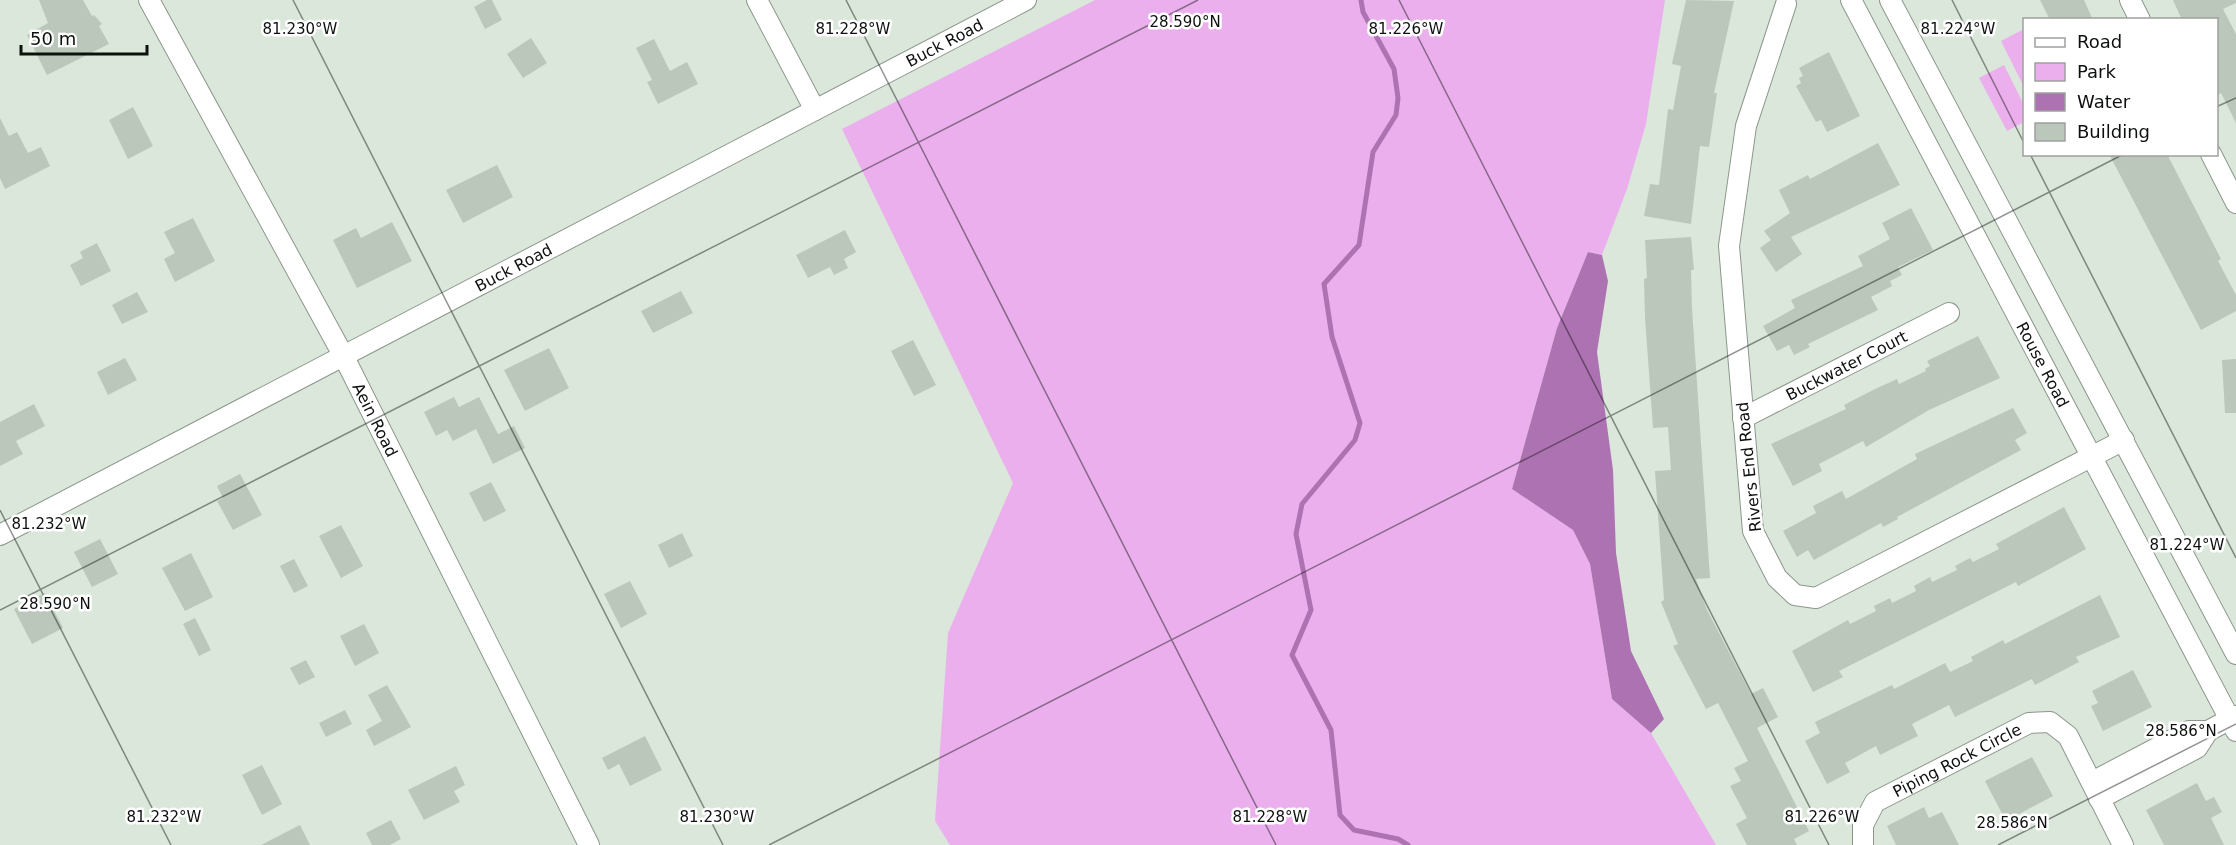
<svg xmlns="http://www.w3.org/2000/svg" width="2236" height="845" viewBox="0 0 2236 845" font-family="'DejaVu Sans',sans-serif">
  <rect width="100%" height="100%" fill="#dbe7db"/>
  <!-- green -->
  <g fill="#ebafee">
    <polygon points="1095,0 1665,0 1646,124 1627,189 1602,255 1588,252 1557,328 1512,489 1573,530 1590,564 1612,699 1651,733 1716,845 950,845 935,821 948,633 1013,483 842,129"/>
    <polygon points="2024,29 2024,87 2001,41"/>
    <polygon points="2004,65 2024,105 2024,122 2007,131 1979,78"/>
  </g>
  <!-- water -->
  <polygon fill="#ad72b1" points="1588,252 1602,255 1608,281 1597,352 1613,470 1616,553 1631,651 1664,719 1651,733 1612,699 1590,564 1573,530 1512,489 1557,328"/>
  <g fill="none" stroke-linecap="round" stroke-linejoin="round">
    <!-- stream -->
    <polyline stroke="#ad72b1" stroke-width="5" points="1361,0 1363,12 1394,69 1398,98 1396,115 1373,152 1359,245 1324,284 1332,337 1360,423 1355,440 1302,504 1296,534 1311,610 1292,655 1331,730 1340,815 1354,830 1398,839 1408,845"/>
  </g>
  <!-- building -->
  <g fill="#bbc7bb">
    <polygon points="39,0 83,0 92,16 94,15 102,24 99,26 109,44 47,75 27,35 48,23"/>
    <polygon points="487,0 492,0 502,20 485,29 474,7"/>
    <polygon points="1686,0 1734,1 1714,93 1717,93 1709,147 1700,146 1691,224 1644,216 1650,184 1659,185 1668,109 1673,110 1681,66 1672,64"/>
    <polygon points="2040,0 2084,0 2093,20 2050,20"/>
    <polygon points="2173,0 2236,0 2236,3 2223,9 2236,34 2236,123 2221,93 2217,96 2217,20 2182,20"/>
    <polygon points="531,38 547,63 523,78 507,54"/>
    <polygon points="654,39 670,71 687,62 698,84 658,104 647,82 652,80 636,48"/>
    <polygon points="1829,52 1860,116 1827,132 1821,120 1816,122 1796,86 1801,83 1799,78 1803,76 1799,68"/>
    <polygon points="133,107 153,146 128,159 109,120"/>
    <polygon points="0,118 9,136 17,132 28,153 41,147 50,166 5,189 0,178"/>
    <polygon points="1878,143 1900,185 1791,237 1802,254 1776,272 1760,248 1771,240 1764,231 1790,213 1779,190 1808,175 1810,179"/>
    <polygon points="2109,154 2167,154 2221,259 2218,261 2236,295 2236,311 2201,330"/>
    <polygon points="497,165 513,197 463,223 446,190"/>
    <polygon points="1911,208 1933,250 1898,267 1902,275 1890,281 1892,286 1871,297 1878,310 1808,344 1810,347 1794,355 1789,345 1777,351 1763,326 1795,308 1791,300 1863,266 1858,256 1890,239 1882,223"/>
    <polygon points="193,218 215,261 175,282 164,259 175,253 164,232"/>
    <polygon points="392,222 412,261 357,288 333,240 356,228 361,238"/>
    <polygon points="845,230 856,252 844,259 848,268 834,275 830,267 808,278 796,255"/>
    <polygon points="1691,237 1694,270 1691,270 1692,308 1710,578 1696,579 1707,610 1751,694 1763,688 1778,717 1757,728 1809,831 1794,839 1797,845 1747,845 1736,824 1747,818 1730,786 1741,781 1734,768 1748,761 1718,703 1706,709 1673,646 1678,644 1661,602 1664,600 1655,471 1671,470 1668,427 1653,428 1645,318 1644,279 1647,278 1645,240"/>
    <polygon points="97,243 111,271 81,286 70,265 83,258 80,252"/>
    <polygon points="681,291 693,313 653,333 641,311"/>
    <polygon points="137,292 148,312 122,324 112,305"/>
    <polygon points="1978,336 2000,378 1929,410 1866,447 1863,441 1819,464 1822,471 1793,486 1771,444 1846,409 1844,405 1873,390 1897,379 1899,384 1926,371 1925,369 1930,366 1927,361"/>
    <polygon points="913,340 936,385 914,396 891,351"/>
    <polygon points="549,348 569,388 525,411 504,370"/>
    <polygon points="125,358 137,380 108,395 97,372"/>
    <polygon points="2236,359 2236,413 2225,413 2222,360"/>
    <polygon points="454,397 459,407 479,397 498,434 514,426 525,448 493,464 476,429 453,441 447,430 436,436 424,412"/>
    <polygon points="34,404 45,426 16,441 23,454 0,466 0,422"/>
    <polygon points="2013,408 2027,433 2015,440 2021,450 1897,517 1898,519 1883,527 1881,523 1814,560 1808,550 1797,557 1783,531 1816,513 1813,506 1842,491 1846,499 1917,459 1915,454"/>
    <polygon points="240,474 262,515 233,530 217,501 223,498 217,486"/>
    <polygon points="491,482 506,511 484,522 469,493"/>
    <polygon points="2064,507 2086,549 2018,586 2016,582 1839,671 1843,677 1813,692 1792,651 1848,620 1850,624 1876,611 1874,606 1890,598 1892,603 1916,591 1914,586 1930,577 1932,582 1957,570 1955,566 1970,558 1973,562 1999,549 1996,544"/>
    <polygon points="341,525 363,566 341,578 319,536"/>
    <polygon points="682,533 693,556 669,568 658,545"/>
    <polygon points="100,539 118,574 92,587 74,552"/>
    <polygon points="191,553 213,597 185,611 162,568"/>
    <polygon points="294,559 308,586 294,593 280,566"/>
    <polygon points="630,581 647,614 621,628 604,594"/>
    <polygon points="45,593 63,628 32,644 14,609"/>
    <polygon points="2100,595 2120,637 2076,657 2079,662 2035,685 2032,679 1955,717 1949,705 1912,724 1918,736 1880,755 1876,746 1845,763 1850,772 1827,784 1805,741 1820,733 1815,722 1892,685 1894,689 1945,663 1950,672 1973,661 1971,657 2003,640 2005,644"/>
    <polygon points="195,618 211,650 199,656 183,624"/>
    <polygon points="364,624 379,653 355,666 340,636"/>
    <polygon points="306,660 315,677 299,685 290,668"/>
    <polygon points="2133,670 2152,707 2103,731 2091,706 2098,703 2092,691"/>
    <polygon points="387,685 411,727 374,746 366,730 382,721 368,695"/>
    <polygon points="345,710 352,724 326,737 319,723"/>
    <polygon points="645,736 662,770 630,786 619,764 608,770 602,758"/>
    <polygon points="2032,757 2053,796 2006,821 1985,781"/>
    <polygon points="262,765 282,804 262,815 242,775"/>
    <polygon points="456,766 465,785 454,791 460,802 424,820 408,790"/>
    <polygon points="2197,783 2206,801 2214,797 2222,812 2211,818 2224,845 2164,845 2146,810"/>
    <polygon points="1924,807 1929,818 1942,812 1959,845 1896,845 1887,826"/>
    <polygon points="391,820 401,839 390,845 372,845 366,833"/>
    <polygon points="300,825 310,845 261,845"/>
  </g>
  <g fill="none" stroke-linecap="round" stroke-linejoin="round">
    <defs>
      <g id="minor">
        <path id="s1" d="M149,0l194,355 246,490"/>
        <polyline points="757,0 815,110"/>
        <path id="s2" d="M1851,0l385,731"/>
        <polyline points="1890,0 2236,654"/>
        <polyline points="2130,0 2140,20"/>
        <polyline points="1786,4 1746,126 1729,246 1753,531 1777,578 1795,595 1816,598 2124,440"/>
        <polyline points="2211,154 2236,203"/>
        <path id="s3" d="M1743,418l206,-105"/>
        <path id="s4" d="M0,535l1026,-535"/>
        <polyline points="2092,782 2189,731 2208,731 2236,716"/>
        <polyline points="2099,799 2197,748 2208,731"/>
        <path id="s5" d="M1863,845v-20l12,-23 154,-79 21,-1 18,14 55,109"/>
      </g>
    </defs>
    <!-- minor casing -->
    <use href="#minor" stroke="#8c978c" stroke-width="22"/>
    <!-- minor -->
    <use href="#minor" stroke="#fff" stroke-width="20"/>
  </g>
  <!-- ticks -->
  <path fill="none" stroke="#0d110d" stroke-width="1.5" stroke-opacity="0.45" d="M293,0l430,845M846,0l430,845M1399,0l430,845M1952,0l72,143M2216,107l20,-9M2030,154l206,404M0,510l171,335M0,610l1198,-610M769,845l1355,-691M1998,845l238,-121"/>
  <g text-anchor="middle" dominant-baseline="central" stroke-width="5" stroke-linejoin="round" paint-order="stroke">
    <!-- street labels -->
    <g font-size="16" fill="#0d110d" stroke="#fff">
      <text stroke="none"><textPath href="#s4" startOffset="1065">Buck Road</textPath></text>
      <text stroke="none"><textPath href="#s4" startOffset="579">Buck Road</textPath></text>
      <text stroke="none"><textPath href="#s2" startOffset="412">Rouse Road</textPath></text>
      <text stroke="none"><textPath href="#s3" startOffset="116">Buckwater Court</textPath></text>
      <text stroke="none"><textPath href="#s1" startOffset="477">Aein Road</textPath></text>
      <text transform="translate(1749 467) rotate(-96)">Rivers End Road</text>
      <text stroke="none"><textPath href="#s5" startOffset="138">Piping Rock Circle</textPath></text>
    </g>
  </g>
  <g font-size="15" text-anchor="middle" fill="#0d110d" stroke="#fff" stroke-width="5" stroke-linejoin="round" paint-order="stroke">
    <text x="1185" y="27">28.590°N</text>
    <text x="300" y="34">81.230°W</text>
    <text x="853" y="34">81.228°W</text>
    <text x="1406" y="34">81.226°W</text>
    <text x="1958" y="34">81.224°W</text>
    <text x="49" y="529">81.232°W</text>
    <text x="2187" y="550">81.224°W</text>
    <text x="55" y="609">28.590°N</text>
    <text x="2181" y="736">28.586°N</text>
    <text x="164" y="822">81.232°W</text>
    <text x="717" y="822">81.230°W</text>
    <text x="1270" y="822">81.228°W</text>
    <text x="1822" y="822">81.226°W</text>
    <text x="2012" y="828">28.586°N</text>
  </g>
  <!-- legend -->
  <rect x="2023" y="18" width="195" height="138" fill="#ffffff" stroke="#9ea09e" stroke-width="1.5"/>
  <rect x="2035" y="38" width="30" height="9" fill="#ffffff" stroke="#9ea09e" stroke-width="1.5"/>
  <text x="2077" y="48" font-size="18" fill="#0d110d">Road</text>
  <rect x="2035" y="63" width="30" height="18" fill="#ebafee" stroke="#9ea09e" stroke-width="1.5"/>
  <text x="2077" y="78" font-size="18" fill="#0d110d">Park</text>
  <rect x="2035" y="93" width="30" height="18" fill="#ad72b1" stroke="#9ea09e" stroke-width="1.5"/>
  <text x="2077" y="108" font-size="18" fill="#0d110d">Water</text>
  <rect x="2035" y="123" width="30" height="18" fill="#bbc7bb" stroke="#9ea09e" stroke-width="1.5"/>
  <text x="2077" y="138" font-size="18" fill="#0d110d">Building</text>
  <!-- scale -->
  <path d="M21 45v9h126v-9" fill="none" stroke="#0d110d" stroke-width="3"/>
  <text x="30" y="45" font-size="18" fill="#0d110d" stroke="#ffffff" stroke-width="4.5" paint-order="stroke">50 m</text>
</svg>
